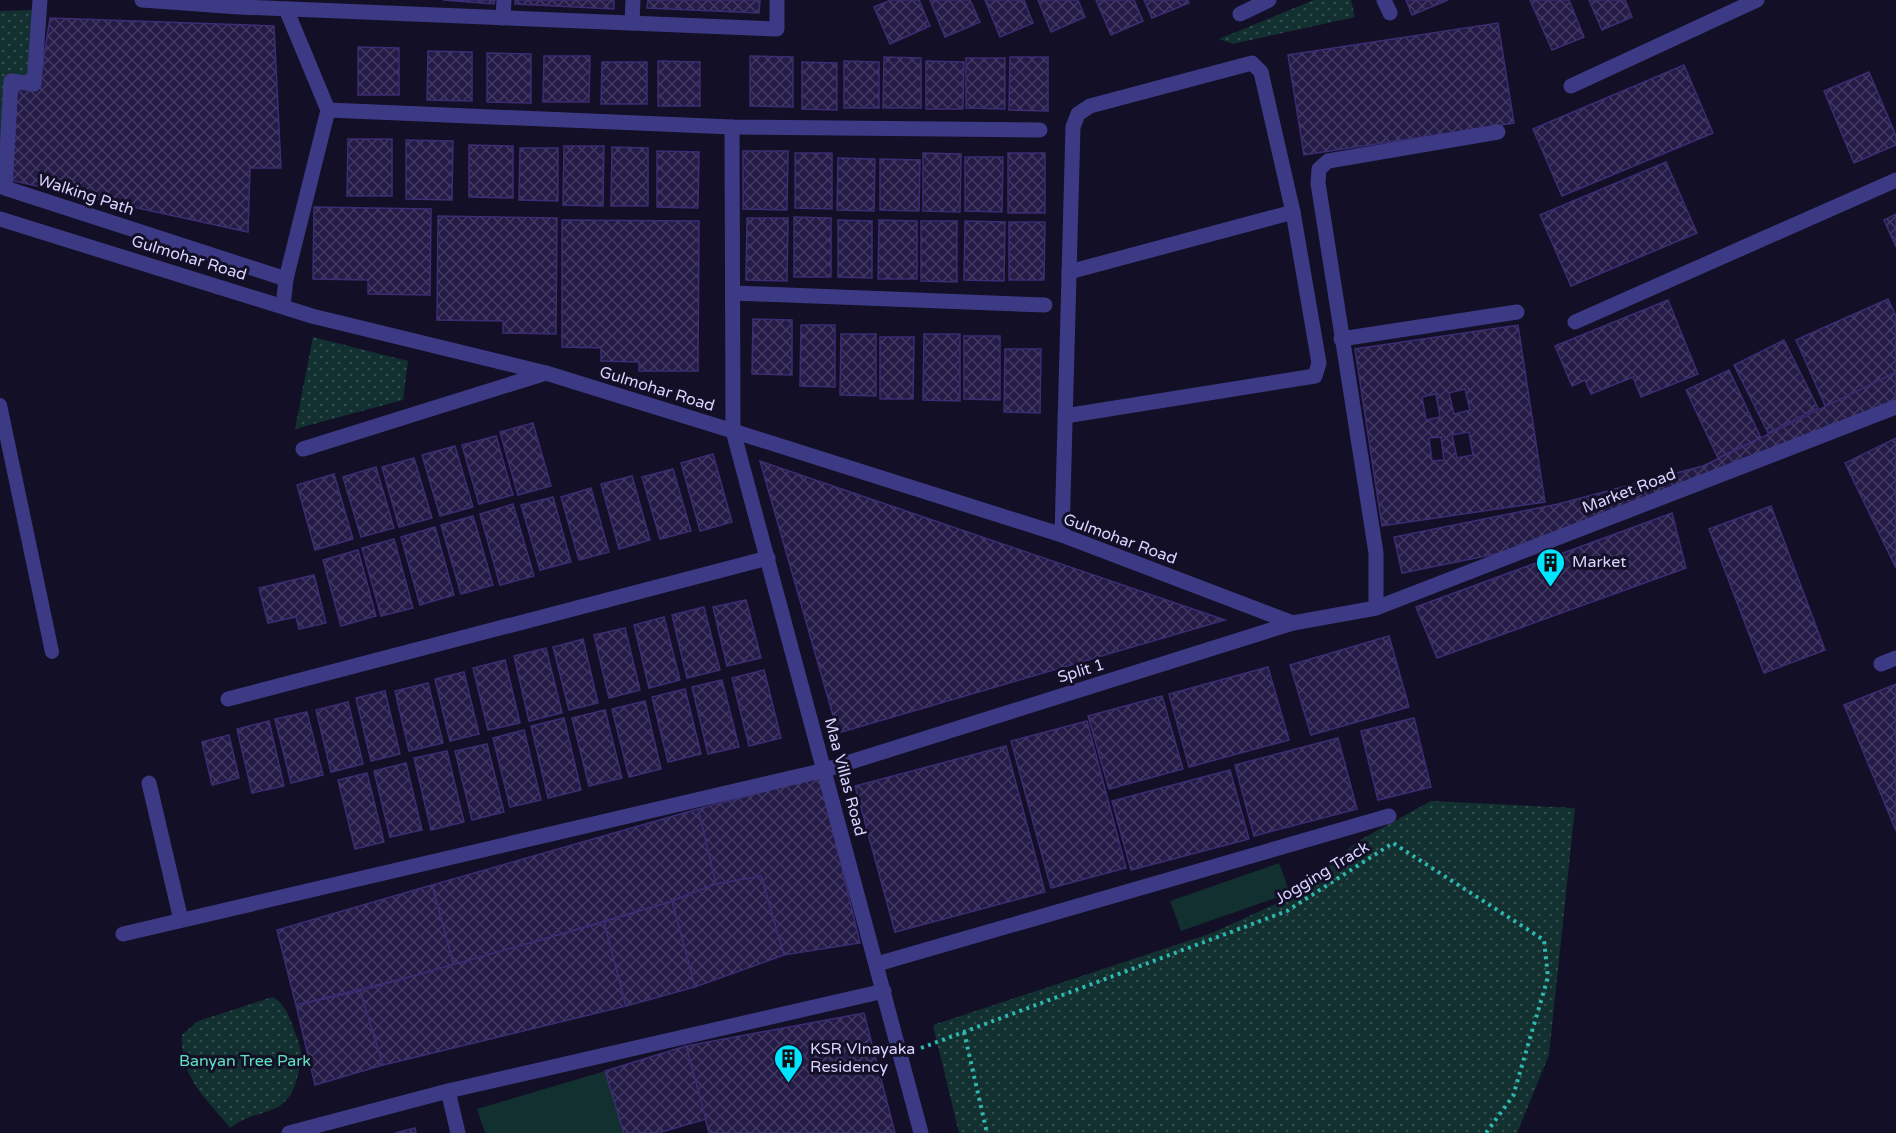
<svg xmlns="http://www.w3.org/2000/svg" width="1896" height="1133" viewBox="0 0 1896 1133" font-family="'Varela Round',sans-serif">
  <defs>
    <pattern id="grass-dots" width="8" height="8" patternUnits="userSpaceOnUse" patternTransform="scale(1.5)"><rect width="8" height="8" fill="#12302f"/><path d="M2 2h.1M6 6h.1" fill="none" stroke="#344d4e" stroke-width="1.8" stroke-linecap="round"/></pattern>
    <pattern id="building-cross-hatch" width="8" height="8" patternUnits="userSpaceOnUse" patternTransform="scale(1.5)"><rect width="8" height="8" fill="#241b47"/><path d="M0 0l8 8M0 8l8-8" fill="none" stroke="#433b63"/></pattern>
  </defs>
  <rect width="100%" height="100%" fill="#130f26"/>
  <!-- grass -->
  <g fill="url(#grass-dots)">
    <polygon points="1314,0 1351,0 1355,17 1233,44 1219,39"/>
    <polygon points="35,10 29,77 8,75 0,201 0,11"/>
    <polygon points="313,337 408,361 403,400 295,429"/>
    <polygon points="1431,801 1575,808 1549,1055 1517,1133 959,1133 933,1025 1212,933 1284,900 1360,840"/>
    <path d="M273,997c14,8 17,23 23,38 7,18 6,22 2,40 -11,46 -38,30 -68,53 -26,-33 -49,-48 -48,-93l16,-14z"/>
  </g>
  <!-- garden -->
  <g fill="#12302f">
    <polygon points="1279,863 1290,893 1181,931 1170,901"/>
    <polygon points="605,1071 624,1133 485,1133 477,1109"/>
  </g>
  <!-- building -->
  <g fill="url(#building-cross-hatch)" stroke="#3b2d73" stroke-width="1.5" fill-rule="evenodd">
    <polygon points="443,0 495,0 494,4"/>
    <polygon points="515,0 614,0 614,9 515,4"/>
    <polygon points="648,0 760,0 759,13 647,8"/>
    <polygon points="891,0 919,0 930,26 890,44 874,7"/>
    <polygon points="930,0 970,0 980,22 945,37"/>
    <polygon points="985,0 1024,0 1033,23 1000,37"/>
    <polygon points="1038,0 1078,0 1085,17 1051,32"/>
    <polygon points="1096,0 1134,0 1143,21 1111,35"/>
    <polygon points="1144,0 1188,0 1189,3 1152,18"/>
    <polygon points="1406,0 1448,0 1412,15"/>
    <polygon points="1530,0 1569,0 1584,37 1552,50"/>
    <polygon points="1589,0 1625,0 1632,17 1602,30"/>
    <polygon points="50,18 274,26 281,168 250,168 248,232 9,180 13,86 39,88"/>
    <polygon points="1498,23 1514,123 1304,155 1288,55"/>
    <polygon points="358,47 399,48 399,95 358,95"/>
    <polygon points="428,51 472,52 472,101 427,100"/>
    <polygon points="487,53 531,54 531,103 487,102"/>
    <polygon points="544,56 590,56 589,102 543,102"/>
    <polygon points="750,56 793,57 793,107 750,106"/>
    <polygon points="884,57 921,58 921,108 883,108"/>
    <polygon points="1010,57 1048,57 1048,111 1009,110"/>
    <polygon points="966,58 1005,58 1005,109 966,108"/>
    <polygon points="658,61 700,62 700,106 658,106"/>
    <polygon points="844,61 879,62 879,108 844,108"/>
    <polygon points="926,61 964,62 963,109 926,109"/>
    <polygon points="602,62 647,62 647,104 601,104"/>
    <polygon points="802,62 837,63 837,110 802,109"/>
    <polygon points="1684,65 1713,133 1562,196 1533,129"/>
    <polygon points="1869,72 1896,136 1896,145 1854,163 1824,91"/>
    <polygon points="348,139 392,139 392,196 347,196"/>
    <polygon points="406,140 453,141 452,200 406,199"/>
    <polygon points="469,145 513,146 513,198 469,197"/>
    <polygon points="564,146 604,146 603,206 563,205"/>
    <polygon points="612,147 648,148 648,206 611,206"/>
    <polygon points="520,148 558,148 558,201 519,200"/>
    <polygon points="657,151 699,152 698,208 657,207"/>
    <polygon points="743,151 788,151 787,210 743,209"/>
    <polygon points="795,153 832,153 832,209 795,208"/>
    <polygon points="923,153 961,154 960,212 923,211"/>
    <rect x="1008" y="153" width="37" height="60"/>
    <polygon points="965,157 1003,157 1002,212 965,211"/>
    <polygon points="838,158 875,159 874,211 837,210"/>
    <polygon points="880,159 920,160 919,211 880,210"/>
    <polygon points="1666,162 1697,233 1571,286 1540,215"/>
    <polygon points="314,207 431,209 430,295 368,294 368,280 313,279"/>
    <polygon points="1896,214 1896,247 1884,220"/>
    <polygon points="438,216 557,218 556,334 503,333 503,321 437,320"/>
    <polygon points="794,217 831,218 831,277 794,277"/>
    <polygon points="747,218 788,218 787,281 746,280"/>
    <polygon points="562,220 699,221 698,371 639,371 639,362 601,361 601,348 562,347"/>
    <polygon points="838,220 872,221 872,278 838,277"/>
    <polygon points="879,220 917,221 917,279 878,279"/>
    <polygon points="921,221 957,221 957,282 921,281"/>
    <polygon points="965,221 1005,222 1004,281 964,280"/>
    <polygon points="1009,222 1045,222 1044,280 1009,280"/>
    <polygon points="1888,299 1896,316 1896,379 1827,410 1796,340"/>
    <polygon points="1668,300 1698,374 1641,397 1633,377 1591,394 1585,380 1572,386 1555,346"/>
    <polygon points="753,319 792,320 792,375 752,374"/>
    <polygon points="801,325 835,325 835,387 800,386"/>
    <path d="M1518,325l27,177 -163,24 -27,-177zM1465,389l5,21 -16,4 -5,-21zM1436,394l4,23 -14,3 -4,-23zM1469,432l4,23 -16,3 -5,-23zM1441,437l3,23 -12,1 -3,-23z"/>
    <polygon points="841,334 876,334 876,396 840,395"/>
    <polygon points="924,334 960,334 960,401 923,400"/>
    <polygon points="964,336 1000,336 1000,400 964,399"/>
    <polygon points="880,337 914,337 913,399 880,399"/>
    <polygon points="1784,340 1818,408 1768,433 1734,365"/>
    <polygon points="1005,349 1041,349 1040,413 1004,412"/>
    <polygon points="1729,370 1761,438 1718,458 1686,390"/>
    <polygon points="1896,372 1896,407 1535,546 1402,573 1394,537 1558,504 1703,466"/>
    <polygon points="533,423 551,486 518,495 500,432"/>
    <polygon points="496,436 513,495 479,504 462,445"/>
    <polygon points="1896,438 1896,568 1845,463"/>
    <polygon points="455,446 473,507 440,516 422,455"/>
    <polygon points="713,454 732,522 700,531 681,463"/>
    <polygon points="414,458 432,518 399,527 382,467"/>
    <polygon points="760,461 1225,620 838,733"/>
    <polygon points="376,467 394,528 361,537 343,477"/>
    <polygon points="673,469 691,531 660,539 642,477"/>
    <polygon points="334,474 353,539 315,550 297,485"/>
    <polygon points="632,476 650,540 619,549 601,484"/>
    <polygon points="591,488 609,552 579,560 561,497"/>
    <polygon points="553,497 571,562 540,570 521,505"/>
    <polygon points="513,504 534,576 500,585 480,514"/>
    <polygon points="1771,506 1825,650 1764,673 1709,529"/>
    <polygon points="1672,513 1686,568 1437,658 1416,607"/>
    <polygon points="473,516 493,585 461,594 441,525"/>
    <polygon points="435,527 454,595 420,605 401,537"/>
    <polygon points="394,539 413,608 381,616 362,548"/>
    <polygon points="358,550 376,616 341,626 323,560"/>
    <polygon points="314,575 326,623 299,629 296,617 268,623 259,588"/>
    <polygon points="746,600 761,658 727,666 713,607"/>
    <polygon points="704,607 720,670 687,678 672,615"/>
    <polygon points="664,617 680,680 649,688 634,625"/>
    <polygon points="625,628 640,690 609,698 594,635"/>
    <polygon points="1389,636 1409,707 1311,735 1290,665"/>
    <polygon points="583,639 598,703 569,710 553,647"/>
    <polygon points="546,648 562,713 529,721 514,656"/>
    <polygon points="505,660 520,723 488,730 473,668"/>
    <polygon points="1268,667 1289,740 1189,767 1169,694"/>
    <polygon points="764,670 781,738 749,746 732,678"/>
    <polygon points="464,672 479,734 450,741 435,679"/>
    <polygon points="722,680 739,747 708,754 692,687"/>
    <polygon points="428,683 443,743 409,751 395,691"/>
    <polygon points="1896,684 1896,831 1844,705"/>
    <polygon points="685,689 701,754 668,762 652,697"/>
    <polygon points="385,691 400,754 371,761 356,698"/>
    <polygon points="1162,696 1183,769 1109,789 1088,716"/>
    <polygon points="645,701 661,769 629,777 612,709"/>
    <polygon points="348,702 363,764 331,772 316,710"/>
    <polygon points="605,710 622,778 589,786 572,718"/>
    <polygon points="307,712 323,775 291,783 275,719"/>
    <polygon points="564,718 581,790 548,798 531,726"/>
    <polygon points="1414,718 1431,787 1378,800 1361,731"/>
    <polygon points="269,721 284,786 252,793 237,729"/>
    <polygon points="1087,721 1126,868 1051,888 1011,741"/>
    <polygon points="524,730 541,800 510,807 493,738"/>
    <polygon points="229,735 239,778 212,785 202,742"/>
    <polygon points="1338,738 1357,809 1254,836 1235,765"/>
    <polygon points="487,744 504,812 472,820 455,751"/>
    <polygon points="1006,746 1045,892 895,932 855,786"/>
    <polygon points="447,751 464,822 431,830 414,758"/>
    <polygon points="406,763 422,830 390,837 374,771"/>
    <polygon points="1230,770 1249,839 1131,870 1112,801"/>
    <polygon points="367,773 384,842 355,849 338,780"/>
    <polygon points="820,777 860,943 784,955 761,876 716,884 698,809"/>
    <polygon points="698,809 716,884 672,901 454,966 432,885"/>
    <polygon points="761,876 784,955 695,987 672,901 716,884"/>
    <polygon points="432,885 454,966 296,1005 277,930"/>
    <polygon points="672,901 695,987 626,1006 604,922"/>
    <polygon points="604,922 626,1006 383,1065 360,991"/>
    <polygon points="360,991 383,1065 315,1085 296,1005"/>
    <polygon points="864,1013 895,1133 709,1133 686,1046"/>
    <polygon points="686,1046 706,1119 658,1133 624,1133 605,1071"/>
    <polygon points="415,1128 416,1133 395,1133"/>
  </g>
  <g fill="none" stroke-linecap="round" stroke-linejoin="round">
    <!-- path -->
    <g stroke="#2fb8b0" stroke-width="4" stroke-dasharray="3 4.5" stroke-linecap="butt">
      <polyline points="964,1032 987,1133"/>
      <polyline points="921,1048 1287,911 1393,843 1544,940 1548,977 1513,1096 1486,1133"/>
    </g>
    <!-- lane -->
    <polyline stroke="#3d3a85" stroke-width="14" points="0,405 52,652"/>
    <!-- street -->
    <g stroke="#3d3a85" stroke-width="15">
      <polyline points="40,0 34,84 11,81 5,188 286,279"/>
      <polyline points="142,0 239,7 777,29 777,0"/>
      <polyline points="1384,0 1390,13"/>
      <polyline points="1240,14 1269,0"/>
      <polyline points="503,18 504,0"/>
      <polyline points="632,23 633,0"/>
      <polyline points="1571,86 1757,0"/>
      <polyline points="328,110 732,127 1040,130"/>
      <polyline points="732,127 733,431 921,1133"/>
      <polyline points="0,219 312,316 546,373 733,431 1062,535 1293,623"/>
      <polyline points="1069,272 1293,212"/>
      <polyline points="733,293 1045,305"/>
      <polyline points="283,306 286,279 328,110 286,9"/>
      <polyline points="1575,322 1896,180"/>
      <polyline points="1341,339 1517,312"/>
      <polyline points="303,449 546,373"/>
      <path d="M1062,535c3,-136 7,-272 11,-408l5,-13 12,-8 162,-43 9,9 32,140 26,151 -4,13 -250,40"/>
      <polyline points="1376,608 1376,553 1318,183 1319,169 1328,161 1498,132"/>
      <polyline points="1881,664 1896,658"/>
      <polyline points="228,699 768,558"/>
      <polyline points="149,783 181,920"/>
      <polyline points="123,934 825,770 1293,623 1376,608 1896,407"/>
      <polyline points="877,964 1389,816"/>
      <polyline points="448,1091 458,1133"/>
      <polyline points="289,1133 448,1091 884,991"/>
    </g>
  </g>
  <!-- icons -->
  <defs>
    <symbol id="building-pin" viewBox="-11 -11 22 30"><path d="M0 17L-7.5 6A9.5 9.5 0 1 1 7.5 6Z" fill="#00e5ff" stroke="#130f26"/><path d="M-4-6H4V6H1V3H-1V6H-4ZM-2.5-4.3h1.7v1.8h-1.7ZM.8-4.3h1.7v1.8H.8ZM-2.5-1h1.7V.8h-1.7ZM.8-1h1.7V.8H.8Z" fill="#111"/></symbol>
  </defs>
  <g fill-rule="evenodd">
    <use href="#building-pin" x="1534" y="546" width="33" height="45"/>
    <use href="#building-pin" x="772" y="1042" width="33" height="45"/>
  </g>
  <g text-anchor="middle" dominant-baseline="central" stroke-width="6" stroke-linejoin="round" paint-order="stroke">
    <!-- street labels -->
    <g font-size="16" fill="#d9d4ff" stroke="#130f26">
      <text transform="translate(86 195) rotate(18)">Walking Path</text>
      <text transform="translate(189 258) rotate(17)">Gulmohar Road</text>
      <text transform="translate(657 389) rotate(17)">Gulmohar Road</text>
      <text transform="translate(1629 491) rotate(-21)">Market Road</text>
      <text transform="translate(1120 539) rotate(20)">Gulmohar Road</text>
      <text transform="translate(1081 671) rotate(-17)">Split 1</text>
      <text transform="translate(845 777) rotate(75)">Maa Villas Road</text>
      <text transform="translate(1322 873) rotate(-31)">Jogging Track</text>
    </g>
    <!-- poi labels -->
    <g font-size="16" fill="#d9d4ff" stroke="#130f26" text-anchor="start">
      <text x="1572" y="562">Market</text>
      <text x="810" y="1049">KSR VInayaka<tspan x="810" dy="18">Residency</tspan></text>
    </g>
    <!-- park labels -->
    <g font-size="16" fill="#5fe0c0" stroke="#130f26">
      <text x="245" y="1061">Banyan Tree Park</text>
    </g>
  </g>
</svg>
